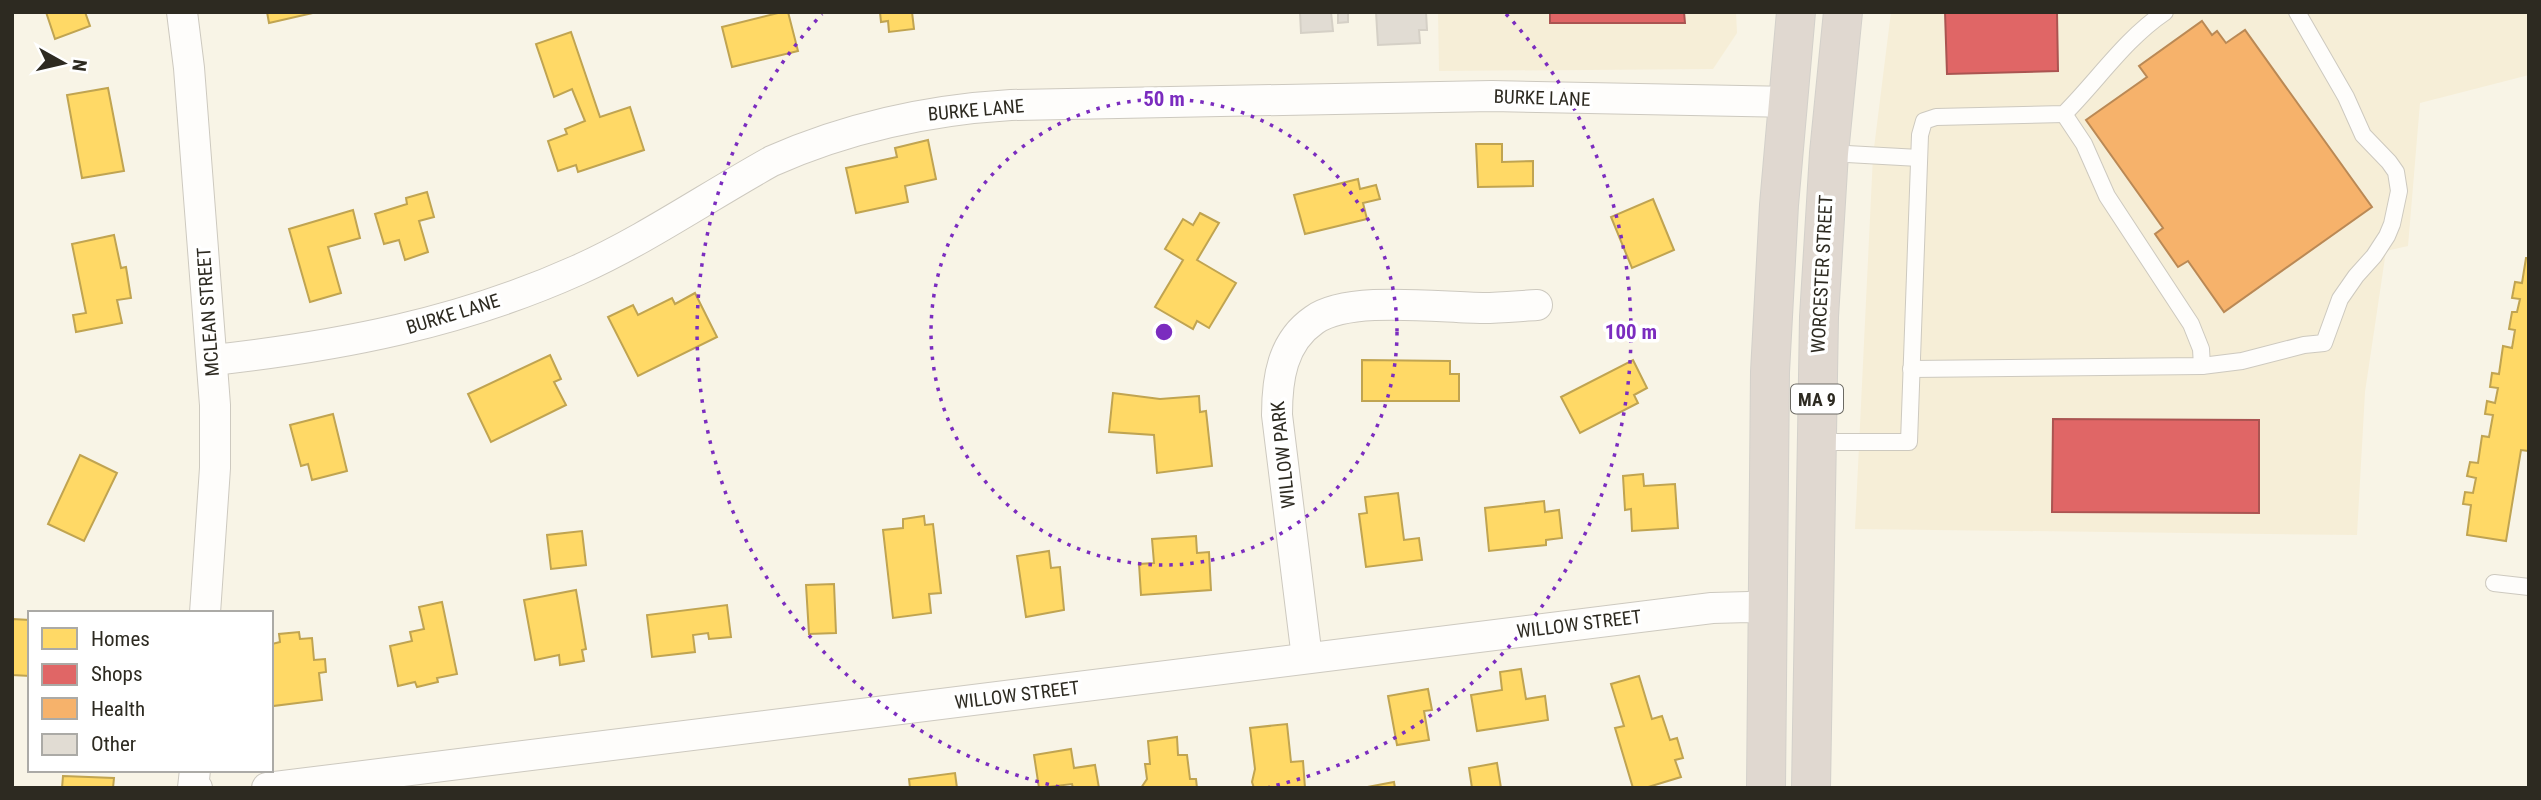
<svg xmlns="http://www.w3.org/2000/svg" width="2541" height="800" viewBox="0 0 2541 800" font-family="'Roboto Condensed',sans-serif">
  <rect width="100%" height="100%" fill="#f8f4e6"/>
  <!-- built -->
  <g fill="#f6eed7">
    <polygon points="1438,12 1736,12 1737,33 1713,69 1439,71"/>
    <polygon points="1891,12 2529,12 2529,75 2420,103 2408,246 2386,251 2365,392 2357,535 1855,529 1873,156"/>
  </g>
  <!-- homes -->
  <g fill="#ffd966" stroke="#c0a451" stroke-width="2">
    <polygon points="46,12 85,12 90,26 55,39"/>
    <polygon points="267,12 313,12 313,13 269,23"/>
    <polygon points="782,12 788,12 798,51 732,67 722,27"/>
    <polygon points="880,12 912,12 914,29 889,32 888,21 881,22"/>
    <polygon points="571,32 600,117 630,107 644,150 578,172 576,165 558,171 548,141 567,134 565,129 585,121 572,89 554,97 536,44"/>
    <polygon points="108,88 124,171 82,178 67,95"/>
    <polygon points="928,140 936,179 905,186 908,202 856,213 846,168 897,157 895,148"/>
    <polygon points="1476,144 1502,144 1502,162 1533,161 1533,186 1478,187"/>
    <polygon points="1358,179 1360,189 1376,185 1380,199 1363,203 1367,219 1305,234 1294,195"/>
    <polygon points="427,192 434,217 419,221 428,252 405,260 399,240 384,244 375,214 407,204 406,198"/>
    <polygon points="1653,199 1674,250 1632,268 1611,217"/>
    <polygon points="353,210 360,238 328,247 341,293 310,302 289,229"/>
    <polygon points="1200,213 1219,223 1197,260 1236,283 1209,328 1197,321 1193,329 1155,307 1183,260 1165,249 1183,219 1193,225"/>
    <polygon points="114,235 121,268 126,267 131,298 117,300 122,323 76,332 73,315 86,313 72,244"/>
    <polygon points="2526,258 2529,258 2529,451 2521,450 2506,541 2467,535 2471,505 2463,504 2465,492 2473,493 2476,478 2467,476 2470,462 2478,463 2482,436 2489,437 2493,415 2485,414 2487,401 2495,403 2498,388 2490,387 2492,373 2499,374 2503,346 2512,348 2515,330 2509,329 2512,312 2517,312 2520,299 2512,298 2515,282 2522,283"/>
    <polygon points="695,293 717,337 638,376 608,317 633,305 638,315 672,298 675,304"/>
    <polygon points="550,355 561,379 554,382 566,405 491,442 468,394"/>
    <polygon points="1362,360 1450,361 1450,374 1459,374 1459,401 1362,401"/>
    <polygon points="1633,360 1647,388 1634,395 1638,403 1580,433 1561,397"/>
    <polygon points="1113,393 1160,399 1199,396 1200,412 1206,411 1212,466 1157,473 1154,435 1109,432"/>
    <polygon points="333,414 347,471 312,480 308,464 301,466 290,425"/>
    <polygon points="80,455 117,473 84,541 48,524"/>
    <polygon points="1643,474 1644,486 1675,484 1678,528 1632,531 1631,509 1625,510 1623,476"/>
    <polygon points="1398,493 1404,540 1419,538 1422,560 1366,567 1359,514 1367,513 1365,497"/>
    <polygon points="1544,501 1545,512 1559,510 1562,538 1546,540 1546,545 1489,551 1485,508"/>
    <polygon points="924,516 925,525 933,524 941,593 929,594 931,613 893,618 883,530 903,528 903,519"/>
    <polygon points="582,531 586,565 551,569 547,535"/>
    <polygon points="1196,536 1197,553 1209,552 1211,590 1141,595 1139,564 1154,563 1152,539"/>
    <polygon points="1049,551 1051,568 1060,567 1064,610 1026,617 1017,556"/>
    <polygon points="834,584 836,633 809,634 806,585"/>
    <polygon points="576,590 586,649 582,650 584,661 560,665 559,655 535,660 524,600"/>
    <polygon points="442,602 457,674 437,678 438,682 417,687 415,682 398,686 390,646 412,641 410,632 424,629 419,607"/>
    <polygon points="727,605 731,637 709,639 708,633 693,635 695,652 652,657 647,615"/>
    <polygon points="12,619 30,620 30,676 12,675"/>
    <polygon points="299,632 300,639 312,638 314,660 325,659 326,672 319,673 322,700 273,706 272,644 280,642 279,634"/>
    <polygon points="1521,669 1526,699 1545,696 1548,720 1477,731 1471,695 1502,690 1500,672"/>
    <polygon points="1639,676 1652,719 1662,716 1670,740 1677,738 1683,758 1675,760 1681,777 1645,788 1633,788 1615,728 1624,726 1611,684"/>
    <polygon points="1428,689 1432,710 1424,711 1429,740 1397,745 1388,696"/>
    <polygon points="1287,724 1291,762 1303,761 1305,788 1254,788 1252,782 1255,769 1250,728"/>
    <polygon points="1177,737 1178,755 1187,755 1190,779 1196,779 1197,788 1141,788 1147,779 1145,764 1150,764 1148,741"/>
    <polygon points="1071,749 1074,768 1095,765 1099,788 1073,788 1072,784 1039,788 1034,755"/>
    <polygon points="1497,763 1501,788 1472,788 1469,768"/>
    <polygon points="955,773 957,788 910,788 909,779"/>
    <polygon points="63,776 114,778 113,788 62,788"/>
    <polygon points="1394,782 1395,788 1367,788 1367,787"/>
  </g>
  <!-- shops -->
  <g fill="#e06666" stroke="#aa5451" stroke-width="2">
    <polygon points="1550,12 1684,12 1685,23 1550,23"/>
    <polygon points="1945,12 2057,12 2058,71 1947,74"/>
    <polygon points="2053,419 2259,420 2259,513 2052,512"/>
  </g>
  <!-- health -->
  <polygon fill="#f6b26b" stroke="#ba8955" stroke-width="2" points="2202,21 2212,35 2217,31 2226,43 2245,30 2372,207 2224,312 2188,261 2178,267 2155,234 2163,228 2086,120 2147,77 2139,66"/>
  <!-- building -->
  <g fill="#e1dcd3" stroke="#d5d0c6" stroke-width="2">
    <polygon points="1300,12 1331,12 1333,31 1301,33"/>
    <polygon points="1338,12 1348,12 1348,22 1338,23"/>
    <polygon points="1376,12 1426,12 1427,30 1419,30 1420,43 1378,45"/>
  </g>
  <g fill="none" stroke-linecap="round" stroke-linejoin="round">
    <defs>
      <g id="service">
        <polyline points="2064,114 2084,144 2107,196 2191,324 2201,349 2202,366"/>
        <polyline points="1829,153 1919,158"/>
        <polyline points="1911,369 2202,366 2242,361 2304,345 2324,343 2340,299 2356,276 2374,256 2387,236 2392,224 2399,191 2396,172 2389,162 2363,135 2346,97 2297,12"/>
        <path d="M1815,442h94l11,-307 4,-14 12,-4 128,-3c34,-34 61,-75 101,-102"/>
        <polyline points="2494,583 2529,587"/>
      </g>
      <g id="minor">
        <polyline points="182,12 189,68 215,405 215,468 205,613"/>
        <path d="M213,360c127,-14 247,-37 365,-90 67,-30 129,-73 194,-109 77,-34 155,-51 239,-56l481,-9 296,6"/>
        <path d="M1307,658l-30,-243c0,-36 5,-73 37,-95 35,-25 127,-12 169,-12 18,0 36,-2 54,-3"/>
        <polyline points="195,770 193,788 197,788"/>
        <polyline points="267,788 1712,608 1749,607 1767,609"/>
      </g>
      <g id="trunk">
        <polyline points="1766,788 1770,372 1779,205 1796,12"/>
        <polyline points="1811,788 1819,317 1829,153 1843,12"/>
      </g>
    </defs>
    <!-- service casing -->
    <use href="#service" stroke="#cdc9bf" stroke-width="18"/>
    <!-- minor casing -->
    <use href="#minor" stroke="#cdc9bf" stroke-width="32"/>
    <!-- trunk casing -->
    <use href="#trunk" stroke="#d3d0ca" stroke-width="40"/>
    <!-- service -->
    <use href="#service" stroke="#fefdfb" stroke-width="16"/>
    <!-- minor -->
    <use href="#minor" stroke="#fefdfb" stroke-width="30"/>
    <!-- trunk -->
    <use href="#trunk" stroke="#e0d8d0" stroke-width="38"/>
  </g>
  <!-- distance rings -->
  <g fill="none" stroke="#7b2cbf" stroke-width="3.5" stroke-dasharray="3.5 7">
    <circle cx="1164" cy="332" r="233"/>
    <path d="M1059 787A467 467 0 0 1 822 14M1506 14A467 467 0 0 1 1269 787"/>
  </g>
  <g text-anchor="middle" dominant-baseline="central" stroke-width="7" stroke-linejoin="round" paint-order="stroke">
    <!-- shield labels -->
    <rect fill="#fff" stroke="#6c6a64" stroke-width="2" x="1791" y="384.5" width="52" height="29" rx="5"/>
    <g font-size="18" font-weight="bold" fill="#2d2a21">
      <text x="1817" y="399">MA 9</text>
    </g>
    <!-- street labels -->
    <g font-size="19" fill="#2d2a21" stroke="#fff">
      <text transform="translate(1542 98) rotate(2)">BURKE LANE</text>
      <text transform="translate(976 110) rotate(-5)">BURKE LANE</text>
      <text transform="translate(1822 274) rotate(-87)">WORCESTER STREET</text>
      <text transform="translate(208 312) rotate(-94)">MCLEAN STREET</text>
      <text transform="translate(453 314) rotate(-17)">BURKE LANE</text>
      <text transform="translate(1283 455) rotate(-96)">WILLOW PARK</text>
      <text transform="translate(1579 624) rotate(-7)">WILLOW STREET</text>
      <text transform="translate(1017 695) rotate(-7)">WILLOW STREET</text>
    </g>
  </g>
  <circle cx="1164" cy="332" r="10" fill="#7b2cbf" stroke="#fff" stroke-width="3.5"/>
  <g font-size="21" text-anchor="middle" font-weight="bold" fill="#7b2cbf" stroke="#fff" stroke-width="7" stroke-linejoin="round" paint-order="stroke">
    <text x="1164" y="106">50 m</text>
    <text x="1631" y="339">100 m</text>
  </g>
  <!-- border -->
  <rect width="2541" height="800" fill="none" stroke="#2d2a21" stroke-width="28"/>
  <!-- legend -->
  <rect x="28" y="611" width="245" height="161" fill="#ffffff" stroke="#abaaa6" stroke-width="2"/>
  <rect x="42" y="628" width="35" height="21" fill="#ffd966" stroke="#abaaa6" stroke-width="2"/>
  <text x="91" y="646" font-size="21" fill="#2d2a21">Homes</text>
  <rect x="42" y="664" width="35" height="21" fill="#e06666" stroke="#abaaa6" stroke-width="2"/>
  <text x="91" y="681" font-size="21" fill="#2d2a21">Shops</text>
  <rect x="42" y="698" width="35" height="21" fill="#f6b26b" stroke="#abaaa6" stroke-width="2"/>
  <text x="91" y="716" font-size="21" fill="#2d2a21">Health</text>
  <rect x="42" y="734" width="35" height="21" fill="#e1dcd3" stroke="#abaaa6" stroke-width="2"/>
  <text x="91" y="751" font-size="21" fill="#2d2a21">Other</text>
  <!-- north arrow -->
  <g transform="translate(63 63) rotate(98)" stroke="#ffffff" stroke-width="5" paint-order="stroke">
  <path d="M0-5L12 26L0 18L-12 26Z" fill="#2d2a21"/>
  <text y="-10" font-size="19" font-weight="bold" text-anchor="middle" fill="#2d2a21">N</text>
  </g>
</svg>
